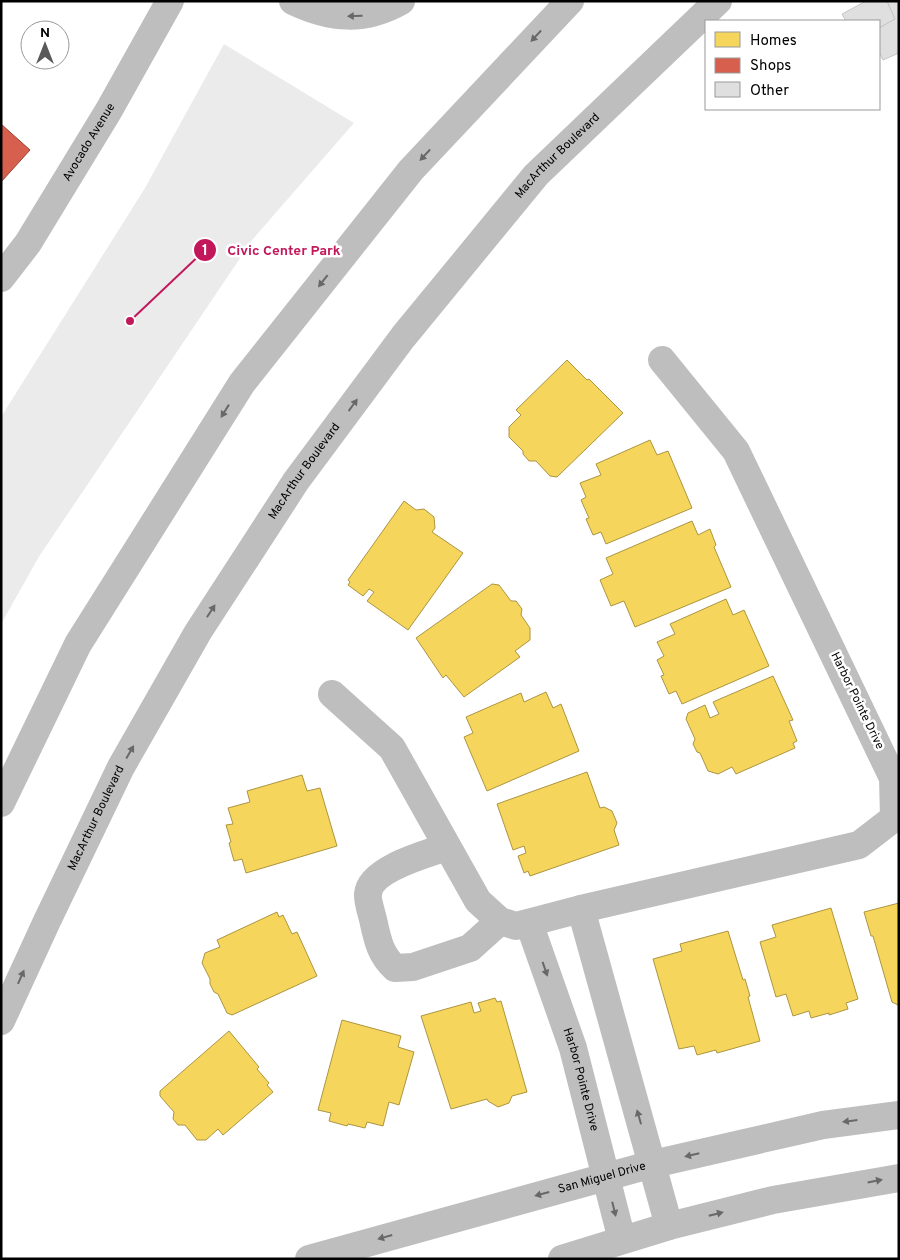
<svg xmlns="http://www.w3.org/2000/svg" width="900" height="1260" viewBox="0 0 900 1260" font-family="Overpass,sans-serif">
  <rect width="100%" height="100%" fill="#fff"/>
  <!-- green -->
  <polygon fill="#ebebeb" points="224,44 354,123 253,239 40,555 1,624 1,417 145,188"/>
  <!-- homes -->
  <g fill="#f6d55c" stroke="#ac9540">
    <polygon points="567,360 587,380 589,379 623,413 557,477 550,476 536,461 529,461 523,454 523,451 509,437 509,427 521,415 516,410"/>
    <polygon points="650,440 657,455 668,451 692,508 606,544 601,532 593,535 586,519 589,518 581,500 586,497 580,483 601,475 596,464"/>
    <polygon points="404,501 416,510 424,509 434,517 435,528 432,532 463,553 408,630 367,601 374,592 369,589 363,596 348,585 350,582 348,580"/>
    <polygon points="692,521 698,535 710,529 716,545 714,547 731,587 635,627 624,601 611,606 600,580 613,574 606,558"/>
    <polygon points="492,584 499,585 511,601 516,601 522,609 521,615 530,628 530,640 515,651 520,657 464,697 446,675 443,678 416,638"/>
    <polygon points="726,599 733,615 744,610 769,666 682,704 676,691 669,694 661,676 664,675 657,660 664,656 657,642 675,634 670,624"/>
    <polygon points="773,676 793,720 789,721 797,741 793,743 795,748 736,774 732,767 718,774 708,771 700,753 697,752 693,744 695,739 686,719 688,713 705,705 710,718 719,714 713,702"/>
    <polygon points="546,692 553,708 561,704 579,751 487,791 464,737 473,733 466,717 521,693 524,702"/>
    <polygon points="587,772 600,808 604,807 612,811 617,823 614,830 619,845 530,876 528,871 524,873 518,856 526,853 524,846 513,850 497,804"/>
    <polygon points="302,775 307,791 320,788 337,846 246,873 242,859 234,861 229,843 231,842 226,825 233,824 228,808 250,802 247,791"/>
    <polygon points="899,903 899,1005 898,1005 892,1002 873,936 871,936 864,912"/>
    <polygon points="831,908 858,999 846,1003 848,1009 829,1015 829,1013 811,1018 809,1011 793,1016 786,994 776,997 760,942 776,937 772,925"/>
    <polygon points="277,912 279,917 283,915 292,934 297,932 317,976 232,1015 227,1013 218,994 214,992 210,984 210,979 202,963 205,953 220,947 217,940"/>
    <polygon points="728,931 743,980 745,979 750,996 748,997 760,1041 717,1053 716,1050 697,1055 694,1046 679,1049 653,959 682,951 680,944"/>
    <polygon points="495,998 497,1002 501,1001 527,1092 512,1096 509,1103 498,1107 488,1101 487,1099 451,1109 421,1016 471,1002 474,1013 481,1011 478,1003"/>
    <polygon points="342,1020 401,1036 398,1047 414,1052 399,1105 389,1102 383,1126 367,1122 365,1128 348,1124 347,1126 329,1121 331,1113 318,1110"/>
    <polygon points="229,1031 259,1067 257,1069 269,1083 267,1085 273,1092 223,1135 218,1129 206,1140 197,1140 185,1125 178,1125 173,1119 174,1112 160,1096 160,1091"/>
  </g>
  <!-- shops -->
  <polygon fill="#d6604d" stroke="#964336" points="1,124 30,150 1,182"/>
  <!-- building -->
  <g fill="#dfdfdf" stroke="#c6c6c6">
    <polygon points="866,1 887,1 895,19 879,28 879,21 846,21 842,14"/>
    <polygon points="887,1 899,1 899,53 883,60 879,52 879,28 895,19"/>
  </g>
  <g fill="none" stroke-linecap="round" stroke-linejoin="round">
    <!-- minor -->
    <g stroke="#bebebe" stroke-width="28">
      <path d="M293,1c38,18 71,21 108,0"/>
      <path id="s1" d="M1,278l27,-35 81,-133 61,-109"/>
      <polyline points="332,694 392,748 478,901 500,921 516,926 581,909 859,845 894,818 893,778 736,451 662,360"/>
      <path d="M447,847c-21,7 -77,22 -79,47 -1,7 5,23 6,30 4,18 7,31 21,44l18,-1 57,-19 30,-27"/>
      <polyline points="581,909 669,1226"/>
      <path id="s2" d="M529,923l44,125 49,192"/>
    </g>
    <!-- major -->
    <g stroke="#bebebe" stroke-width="28">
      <polyline points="1,803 78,644 242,383 411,170 570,1"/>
      <path id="s3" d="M1,1021l46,-100 74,-154 77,-135 98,-151 107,-144 133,-162 182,-174"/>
      <path id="s4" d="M309,1259l344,-95 170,-39 76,-10"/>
      <polyline points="562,1259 669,1226 773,1200 899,1178"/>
    </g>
  </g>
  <!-- one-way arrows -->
  <defs><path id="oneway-solid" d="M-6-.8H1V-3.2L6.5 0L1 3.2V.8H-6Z" transform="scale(1.25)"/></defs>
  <g fill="#686868">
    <use href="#oneway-solid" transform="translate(355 16) rotate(179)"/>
    <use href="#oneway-solid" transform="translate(536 36) rotate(133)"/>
    <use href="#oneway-solid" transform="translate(425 155) rotate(133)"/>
    <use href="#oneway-solid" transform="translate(323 281) rotate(128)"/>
    <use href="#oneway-solid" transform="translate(353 405) rotate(-54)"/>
    <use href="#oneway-solid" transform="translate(225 411) rotate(122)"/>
    <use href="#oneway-solid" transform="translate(211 611) rotate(-57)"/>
    <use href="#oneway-solid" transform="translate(130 752) rotate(-60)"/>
    <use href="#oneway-solid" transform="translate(545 969) rotate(71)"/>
    <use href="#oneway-solid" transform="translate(21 977) rotate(-66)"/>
    <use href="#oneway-solid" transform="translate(639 1117) rotate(-106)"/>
    <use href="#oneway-solid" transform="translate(850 1121) rotate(173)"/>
    <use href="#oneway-solid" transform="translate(692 1155) rotate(167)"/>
    <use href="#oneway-solid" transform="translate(875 1181) rotate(-11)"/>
    <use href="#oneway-solid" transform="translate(542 1194) rotate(165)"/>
    <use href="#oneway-solid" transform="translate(614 1209) rotate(76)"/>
    <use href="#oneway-solid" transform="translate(716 1214) rotate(-14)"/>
    <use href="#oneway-solid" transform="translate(385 1237) rotate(164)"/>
  </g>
  <g text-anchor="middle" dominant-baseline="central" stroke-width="5" stroke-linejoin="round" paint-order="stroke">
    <!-- street labels -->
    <g font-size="12" fill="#000" stroke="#fff">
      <text stroke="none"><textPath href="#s1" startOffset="162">Avocado Avenue</textPath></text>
      <text stroke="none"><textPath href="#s3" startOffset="1034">MacArthur Boulevard</textPath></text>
      <text stroke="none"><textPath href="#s3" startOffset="629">MacArthur Boulevard</textPath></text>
      <text transform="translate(857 701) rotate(64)">Harbor Pointe Drive</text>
      <text stroke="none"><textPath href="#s3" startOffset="224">MacArthur Boulevard</textPath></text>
      <text stroke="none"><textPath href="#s2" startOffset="165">Harbor Pointe Drive</textPath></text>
      <text stroke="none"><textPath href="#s4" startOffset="304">San Miguel Drive</textPath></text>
    </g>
  </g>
  <!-- callouts -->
  <path fill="none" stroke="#c2185b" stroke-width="2" d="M130 321L205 250"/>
  <g fill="#c2185b" stroke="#fff" stroke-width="2">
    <circle cx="130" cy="321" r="5"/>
    <circle cx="205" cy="250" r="12"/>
  </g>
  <g font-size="15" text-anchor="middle" font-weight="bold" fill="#fff">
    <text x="205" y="255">1</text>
  </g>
  <g font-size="14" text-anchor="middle" font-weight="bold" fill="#c2185b" stroke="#fff" stroke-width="5" stroke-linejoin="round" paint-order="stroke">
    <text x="284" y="255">Civic Center Park</text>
  </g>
  <!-- border -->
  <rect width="900" height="1260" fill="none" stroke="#000000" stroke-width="5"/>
  <!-- legend -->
  <rect x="705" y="20" width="175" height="90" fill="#ffffff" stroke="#999999"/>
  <rect x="715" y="32" width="25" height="15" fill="#f6d55c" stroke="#999999"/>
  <text x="750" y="45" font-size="15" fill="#000000">Homes</text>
  <rect x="715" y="58" width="25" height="15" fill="#d6604d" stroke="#999999"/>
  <text x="750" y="70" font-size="15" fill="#000000">Shops</text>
  <rect x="715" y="82" width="25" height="15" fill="#dfdfdf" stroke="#999999"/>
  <text x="750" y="95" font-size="15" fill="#000000">Other</text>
  <!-- north arrow -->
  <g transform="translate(45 45)"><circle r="24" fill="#ffffff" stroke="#999999"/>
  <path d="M0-4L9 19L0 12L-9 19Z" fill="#595959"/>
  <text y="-8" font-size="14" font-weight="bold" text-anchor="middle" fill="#000000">N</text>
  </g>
</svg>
